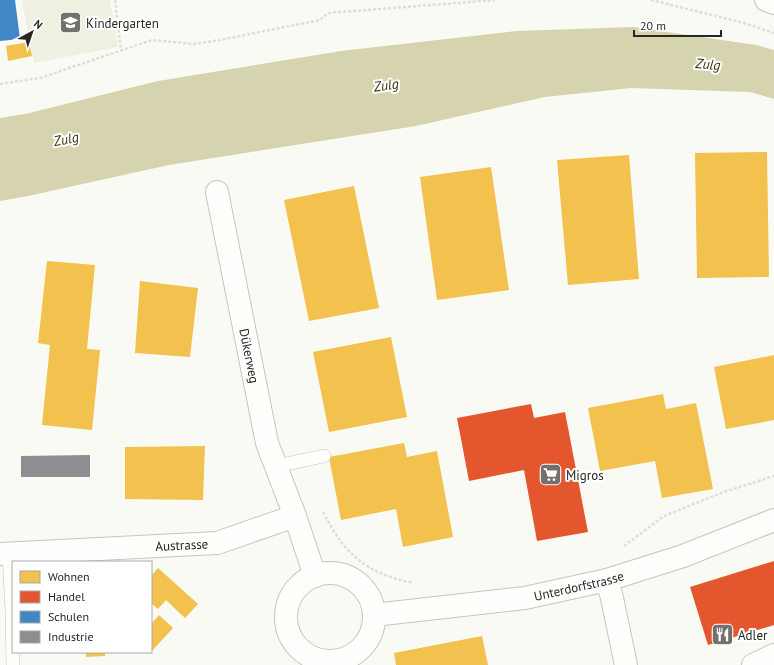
<svg xmlns="http://www.w3.org/2000/svg" width="774" height="665" viewBox="0 0 774 665" font-family="'PT Sans',sans-serif">
  <rect width="100%" height="100%" fill="#fafaf4"/>
  <!-- built -->
  <polygon fill="#efefe2" points="22,0 110,0 118,47 34,63"/>
  <!-- water -->
  <polygon fill="#d6d3af" points="633,27 756,45 774,50 774,99 750,92 631,88 545,97 416,126 169,165 28,196 0,201 0,118 25,114 158,81 341,51 516,31"/>
  <!-- homes -->
  <g fill="#f2c14e">
    <polygon points="29,42 32,56 8,61 6,46"/>
    <polygon points="767,152 769,277 697,278 695,153"/>
    <polygon points="629,155 639,279 568,285 557,160"/>
    <polygon points="491,167 509,290 437,300 420,177"/>
    <polygon points="354,186 379,308 309,321 284,200"/>
    <polygon points="47,261 95,265 87,349 100,350 92,430 42,425 50,345 38,343"/>
    <polygon points="140,281 198,288 190,357 135,353"/>
    <polygon points="391,337 407,417 329,432 313,352"/>
    <polygon points="774,355 774,420 726,429 714,367"/>
    <polygon points="663,394 666,409 696,403 713,489 662,498 655,461 600,471 588,408"/>
    <polygon points="404,443 407,457 437,451 453,537 403,547 396,509 341,520 329,457"/>
    <polygon points="205,446 203,500 125,499 125,447"/>
    <polygon points="158,568 198,604 185,618 166,600 158,609 151,603 151,576"/>
    <polygon points="159,615 173,628 151,652 151,624"/>
    <polygon points="482,636 488,665 396,665 394,653"/>
    <polygon points="86,652 105,652 105,656 86,657"/>
  </g>
  <!-- shops -->
  <g fill="#e4572e">
    <polygon points="531,404 534,418 565,412 588,532 537,541 524,470 469,481 457,418"/>
    <polygon points="774,561 774,625 708,645 690,587"/>
  </g>
  <!-- schools -->
  <polygon fill="#3f88c5" points="0,0 15,0 20,39 0,41"/>
  <!-- industry -->
  <polygon fill="#8d8d92" points="90,455 90,477 21,477 21,456"/>
  <g fill="none" stroke-linecap="round" stroke-linejoin="round">
    <defs>
      <g id="service">
        <polyline points="276,466 324,456"/>
        <polyline points="9,555 12,610 13,665"/>
      </g>
      <g id="minor">
        <path id="s1" d="M217,192l50,251 28,73"/>
        <path id="s2" d="M0,554l217,-11 78,-27 20,60"/>
        <polyline points="753,665 774,655"/>
      </g>
      <g id="tertiary">
        <polyline points="766,0 774,3"/>
        <polyline points="607,580 612,598 626,665"/>
      </g>
      <g id="secondary">
        <circle cx="330" cy="617" r="44"/>
        <path id="s3" d="M374,615l151,-17 82,-18 76,-24 91,-36"/>
      </g>
    </defs>
    <!-- service casing -->
    <use href="#service" stroke="#c5c5c0" stroke-width="14"/>
    <!-- minor casing -->
    <use href="#minor" stroke="#c5c5c0" stroke-width="24"/>
    <!-- tertiary casing -->
    <use href="#tertiary" stroke="#c5c5c0" stroke-width="24"/>
    <!-- secondary casing -->
    <use href="#secondary" stroke="#c5c5c0" stroke-width="24"/>
    <!-- path -->
    <g stroke="#dddddb" stroke-width="2.5" stroke-dasharray="3 2" stroke-linecap="butt">
      <polyline points="115,0 121,50"/>
      <polyline points="651,0 744,23 774,33"/>
      <polyline points="0,84 40,78 152,40 193,44 220,40 320,20 328,13 495,0"/>
      <path d="M323,512c18,34 33,54 71,66 6,2 12,4 18,4"/>
      <polyline points="624,546 664,516 721,493 774,476"/>
    </g>
    <!-- service -->
    <use href="#service" stroke="#fefefd" stroke-width="13"/>
    <!-- minor -->
    <use href="#minor" stroke="#fefefd" stroke-width="22"/>
    <!-- tertiary -->
    <use href="#tertiary" stroke="#fefefd" stroke-width="22"/>
    <!-- secondary -->
    <use href="#secondary" stroke="#fefefd" stroke-width="22"/>
  </g>
  <!-- icons -->
  <defs>
    <symbol id="school-square" viewBox="-11 -11 22 22"><rect x="-9" y="-9" width="18" height="18" rx="4" fill="#72716d" stroke="#fff"/><path d="M0-5L7-2L0 1L-7-2ZM-4 1L0 2.5L4 1V4Q0 6-4 4Z" fill="#fff"/></symbol>
    <symbol id="supermarket-square" viewBox="-11 -11 22 22"><rect x="-9" y="-9" width="18" height="18" rx="4" fill="#72716d" stroke="#fff"/><path d="M-6-5.5h2.5l.6 2H6L4.5 2H-2.5L-4.4-4H-6ZM-1.5 3.2a1.3 1.3 0 1 0 .1 0ZM3 3.2a1.3 1.3 0 1 0 .1 0Z" fill="#fff"/></symbol>
    <symbol id="restaurant-square" viewBox="-11 -11 22 22"><rect x="-9" y="-9" width="18" height="18" rx="4" fill="#72716d" stroke="#fff"/><path d="M-5-6h1v4h1v-4h1v4h1v-4h1v5L-1.5 .5V6h-2V.5L-5-1ZM5-6V6H3V1.5H1.5Q1.5-4 5-6Z" fill="#fff"/></symbol>
  </defs>
  <g fill-rule="evenodd">
    <use href="#school-square" x="58" y="10" width="25" height="25"/>
    <use href="#supermarket-square" x="538" y="462" width="25" height="25"/>
    <use href="#restaurant-square" x="710" y="622" width="25" height="25"/>
  </g>
  <g text-anchor="middle" dominant-baseline="central" stroke-width="4" stroke-linejoin="round" paint-order="stroke">
    <!-- poi labels -->
    <g font-size="13" fill="#282724" stroke="#fff" text-anchor="start">
      <text x="86" y="23">Kindergarten</text>
      <text x="566" y="475">Migros</text>
      <text x="738" y="635">Adler</text>
    </g>
    <!-- street labels -->
    <g font-size="13" fill="#282724" stroke="#fff">
      <text stroke="none"><textPath href="#s1" startOffset="167">Dükerweg</textPath></text>
      <text stroke="none"><textPath href="#s2" startOffset="182">Austrasse</textPath></text>
      <text stroke="none"><textPath href="#s3" startOffset="207">Unterdorfstrasse</textPath></text>
    </g>
    <!-- water labels -->
    <g font-size="14" font-style="italic" fill="#39340d" stroke="#fff">
      <text transform="translate(708 64) rotate(5)">Zulg</text>
      <text transform="translate(386 85) rotate(-8)">Zulg</text>
      <text transform="translate(66 139) rotate(-11)">Zulg</text>
    </g>
  </g>
  <!-- legend -->
  <rect x="12" y="561" width="140" height="92" fill="#ffffff" stroke="#a9a9a7"/>
  <rect x="20" y="571" width="20" height="12" fill="#f2c14e" stroke="#a9a9a7"/>
  <text x="48" y="581" font-size="12" fill="#282724">Wohnen</text>
  <rect x="20" y="591" width="20" height="12" fill="#e4572e" stroke="#a9a9a7"/>
  <text x="48" y="601" font-size="12" fill="#282724">Handel</text>
  <rect x="20" y="611" width="20" height="12" fill="#3f88c5" stroke="#a9a9a7"/>
  <text x="48" y="621" font-size="12" fill="#282724">Schulen</text>
  <rect x="20" y="631" width="20" height="12" fill="#8d8d92" stroke="#a9a9a7"/>
  <text x="48" y="641" font-size="12" fill="#282724">Industrie</text>
  <!-- north arrow -->
  <g transform="translate(32 32) rotate(40)" stroke="#ffffff" stroke-width="3" paint-order="stroke">
  <path d="M0-3L7 15L0 10L-7 15Z" fill="#282724"/>
  <text y="-6" font-size="11" font-weight="bold" text-anchor="middle" fill="#282724">N</text>
  </g>
  <!-- scale -->
  <path d="M634 30v6h87v-6" fill="none" stroke="#282724" stroke-width="2"/>
  <text x="640" y="30" font-size="12" fill="#282724" stroke="#ffffff" stroke-width="3" paint-order="stroke">20 m</text>
</svg>
